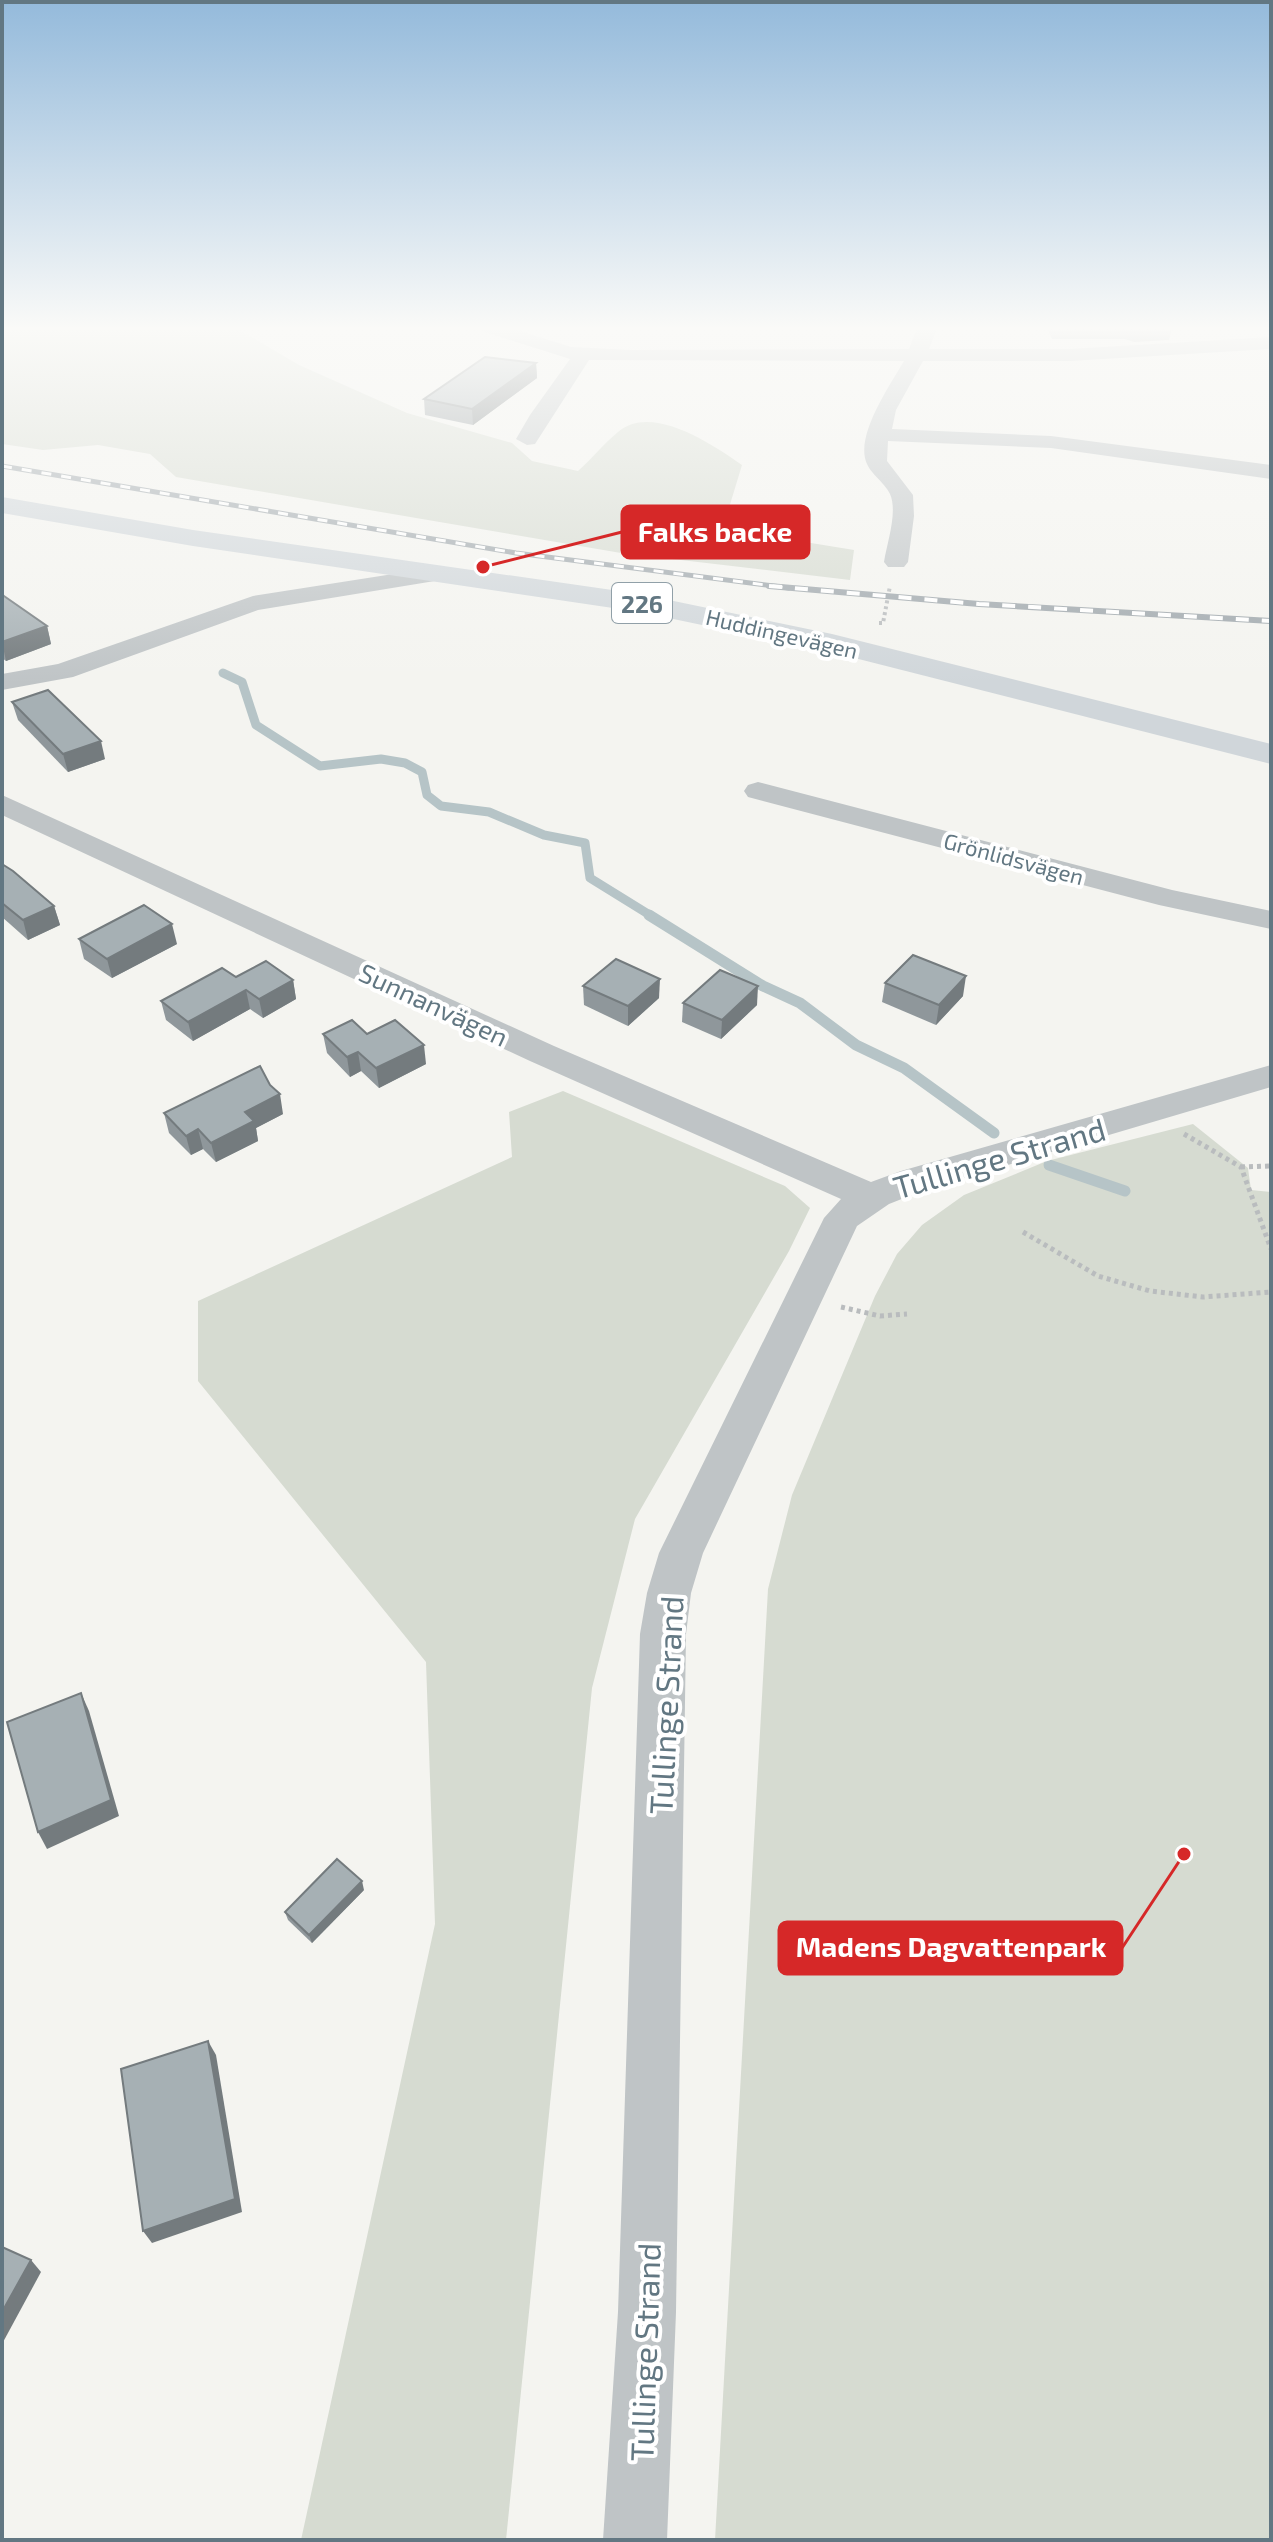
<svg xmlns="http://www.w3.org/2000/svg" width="1273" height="2542" viewBox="0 0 1273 2542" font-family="'Exo 2',sans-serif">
  <rect width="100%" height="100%" fill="#f4f4f0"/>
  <!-- green -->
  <g fill="#d6dbd1">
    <path d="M2,328h234l63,37 108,48 105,30 20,18 46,10c14,-12 25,-27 40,-39 34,-29 95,13 124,33l-17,56 6,9 123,20 -4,30 -229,-27 -445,-76 -26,-23 -52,-9 -55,5 -41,-6z"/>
    <polygon points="563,1091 785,1186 810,1208 789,1251 635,1519 592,1688 506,2540 301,2540 435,1924 426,1662 198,1381 198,1301 512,1157 509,1112"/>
    <polygon points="1193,1124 1248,1168 1251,1190 1271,1192 1271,2540 715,2540 768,1589 792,1495 875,1296 897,1254 922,1225 964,1195 1047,1161"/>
  </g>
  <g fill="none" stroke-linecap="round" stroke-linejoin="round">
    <!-- stream-far1 -->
    <polyline stroke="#b6c4c7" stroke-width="9" points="223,673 242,682 256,725 320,766 381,759 405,763 422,772 427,795 441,806 489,812 544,835 585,843 590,878 653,917"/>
    <!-- stream -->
    <g stroke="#b6c4c7" stroke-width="11">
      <polyline points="649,915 763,986 800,1003 856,1045 904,1068 994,1133"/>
      <polyline points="1049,1165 1125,1191"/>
    </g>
    <!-- path-far1 -->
    <polyline stroke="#b9bcbe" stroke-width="4" stroke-dasharray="3 3" stroke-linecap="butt" points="879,623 883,623 890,586"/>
    <!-- path -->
    <g stroke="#b9bcbe" stroke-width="5" stroke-dasharray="4 4" stroke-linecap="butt">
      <polyline points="1184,1134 1241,1167 1271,1249"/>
      <polyline points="1241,1167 1271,1166"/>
      <polyline points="1023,1232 1098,1276 1150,1291 1203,1297 1271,1292"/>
      <polyline points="841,1307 880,1316 907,1314"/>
    </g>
    <!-- minor -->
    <g fill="#bfc4c6" fill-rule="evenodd">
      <path d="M482,328h29l60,19 60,3 278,-1 8,-21h20l-8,21h141l201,-12v12l-201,12h-147l-27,49 -4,19 159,7 220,29v14l-220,-31 -163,-7 -1,20 26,34 1,21 -6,46 -4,5h-16l-4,-5c3,-19 14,-50 6,-68 -6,-13 -22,-21 -25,-36 -6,-28 25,-73 39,-97l-315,-1 -54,84 -8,1 -11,-6 14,-24 40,-56 -85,-27z"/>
      <polygon points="438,567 447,569 450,574 447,579 258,610 73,677 2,690 2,674 58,664 253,596"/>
      <polygon points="758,782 1172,890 1271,911 1271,929 1159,905 748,797 744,791 748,785"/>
      <polygon points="2,795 554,1046 871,1182 901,1171 1271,1065 1271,1087 927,1189 889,1204 857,1226 703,1553 691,1593 686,1634 676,2312 667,2540 603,2540 618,2312 640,1634 647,1593 659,1553 824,1218 841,1199 530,1061 2,815"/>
    </g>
    <!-- primary -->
    <polygon fill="#d0d6da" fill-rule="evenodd" points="2,497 193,530 640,594 832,634 1271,744 1271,764 831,652 640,612 193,546 2,513"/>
    <defs>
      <polyline id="rail-far1" points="2,466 516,553 789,588"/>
      <polyline id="rail" points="769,586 979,604 1271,621"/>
    </defs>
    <!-- rail-far1 casing -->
    <use href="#rail-far1" stroke="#9fa7ac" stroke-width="5"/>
    <!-- rail casing -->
    <use href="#rail" stroke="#9fa7ac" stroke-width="6"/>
    <!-- rail-far1 -->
    <use href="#rail-far1" stroke="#fff" stroke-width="3" stroke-dasharray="10" stroke-linecap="butt"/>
    <!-- rail -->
    <use href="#rail" stroke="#fff" stroke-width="4" stroke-dasharray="13" stroke-linecap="butt"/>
  </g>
  <!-- wall -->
  <g fill="#8f979b">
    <polygon points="1047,328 1172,328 1169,340 1134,342 1125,339 1052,339"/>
    <polygon points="536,363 537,378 473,425 425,415 424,399"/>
    <polygon points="2,597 47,626 51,644 6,661 2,658"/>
    <polygon points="12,702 105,759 68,772 18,720"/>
    <polygon points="2,864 54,906 60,925 28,940 2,917"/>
    <polygon points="79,939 177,944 112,978 84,959"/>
    <polygon points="236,977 293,980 296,999 263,1018 250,1009 193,1041 166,1020 161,1001"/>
    <polygon points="885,983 963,996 936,1025 882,1002"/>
    <polygon points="583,986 659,998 628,1026 584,1005"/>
    <polygon points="683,1003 757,1005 721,1039 682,1022"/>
    <polygon points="323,1034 367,1034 426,1064 379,1088 361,1071 350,1077 327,1053"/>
    <polygon points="164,1113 283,1114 256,1128 258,1141 216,1162 203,1149 191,1155 169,1133"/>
    <polygon points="364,1890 312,1943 288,1920 285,1912"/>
  </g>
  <!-- shaded-wall -->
  <g fill="#747b7e">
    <polygon points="536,363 537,378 473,425 472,409"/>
    <polygon points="47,626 51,644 6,661 2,642"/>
    <polygon points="101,741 105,759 68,772 63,754"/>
    <polygon points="54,906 60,925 28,940 23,920"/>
    <polygon points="172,924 177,944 112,978 107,959"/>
    <polygon points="966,976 963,996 936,1025 939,1005"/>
    <polygon points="660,979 659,998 628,1026 628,1006"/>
    <polygon points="293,980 296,999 263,1018 259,999"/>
    <polygon points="758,986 757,1005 721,1039 722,1020"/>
    <polygon points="246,990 250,1009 193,1041 188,1022"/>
    <polygon points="424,1045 426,1064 379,1088 376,1068"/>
    <polygon points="358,1052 361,1071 350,1077 347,1057"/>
    <polygon points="280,1094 283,1114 256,1128 258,1141 216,1162 211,1143 245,1112"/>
    <polygon points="198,1129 203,1149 191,1155 186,1136"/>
    <polygon points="81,1693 89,1711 119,1816 47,1849 38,1832"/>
    <polygon points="362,1881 364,1890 312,1943 309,1935"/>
    <polygon points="208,2041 216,2055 242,2212 152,2243 143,2231"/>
    <polygon points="31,2260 41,2272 2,2344 2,2312"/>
  </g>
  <!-- building -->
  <g fill="#a6b0b4" stroke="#747b7e" stroke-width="2">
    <polygon points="485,357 536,363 472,409 424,399"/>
    <polygon points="4,596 47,626 2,642 2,597"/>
    <polygon points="48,690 101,741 63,754 12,702"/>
    <polygon points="2,864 13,871 54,906 23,920 2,903"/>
    <polygon points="144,905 172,924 107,959 79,939"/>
    <polygon points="913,955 966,976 939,1005 885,983"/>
    <polygon points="616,959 660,979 628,1006 583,986"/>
    <polygon points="266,961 293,980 259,999 246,990 188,1022 161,1001 222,968 236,977"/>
    <polygon points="720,970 758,986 722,1020 683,1003"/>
    <polygon points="352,1020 367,1034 395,1020 424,1045 376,1068 358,1052 347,1057 323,1034"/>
    <polygon points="260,1066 270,1085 280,1094 245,1112 254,1121 211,1143 198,1129 186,1136 164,1113"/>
    <polygon points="81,1693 111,1800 38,1832 7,1722"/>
    <polygon points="337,1859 362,1881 309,1935 285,1912"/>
    <polygon points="208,2041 235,2199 143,2231 121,2069"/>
    <polygon points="2,2247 31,2260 2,2312"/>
  </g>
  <!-- sky -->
  <linearGradient id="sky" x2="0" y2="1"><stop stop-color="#94badb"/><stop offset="0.48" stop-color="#fafaf8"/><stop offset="1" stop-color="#fafaf8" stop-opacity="0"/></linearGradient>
  <rect width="1273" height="684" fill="url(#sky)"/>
  <g text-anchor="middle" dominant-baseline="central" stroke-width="8" stroke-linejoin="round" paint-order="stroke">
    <!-- far-street labels -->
    <g font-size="22" fill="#627782" stroke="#fff">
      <text transform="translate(782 633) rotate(13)">Huddingevägen</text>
      <text transform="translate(1014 858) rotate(15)">Grönlidsvägen</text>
    </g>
    <!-- shield labels -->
    <rect fill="#fff" stroke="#91a0a8" stroke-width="2" x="612" y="583" width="60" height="40" rx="6"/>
    <g font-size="24" font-weight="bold" fill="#627782">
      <text x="642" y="603">226</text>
    </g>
    <!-- street labels -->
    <g font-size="26" fill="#627782" stroke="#fff">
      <text transform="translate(434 1004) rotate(25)">Sunnanvägen</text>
    </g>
    <!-- near-street labels -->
    <g font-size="32" fill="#627782" stroke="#fff">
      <text transform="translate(999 1157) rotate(-16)">Tullinge Strand</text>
      <text transform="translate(665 1705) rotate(-87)">Tullinge Strand</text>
      <text transform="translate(644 2352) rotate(-88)">Tullinge Strand</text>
    </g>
  </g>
  <!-- callouts -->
  <path fill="none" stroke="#d62828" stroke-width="3" d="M483 567L622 532M1184 1854L1122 1948"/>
  <g fill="#d62828" stroke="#fff" stroke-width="3">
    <circle cx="483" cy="567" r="8"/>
    <circle cx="1184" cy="1854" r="8"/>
  </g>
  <g fill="#d62828" stroke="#d62828" stroke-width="3">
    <rect x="622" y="506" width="187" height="52" rx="8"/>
    <rect x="779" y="1922" width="343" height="52" rx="8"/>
  </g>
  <g font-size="28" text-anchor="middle" font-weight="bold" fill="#fff">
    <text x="715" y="542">Falks backe</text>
    <text x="951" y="1957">Madens Dagvattenpark</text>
  </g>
  <!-- border -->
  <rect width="1273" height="2542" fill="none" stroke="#627782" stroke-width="8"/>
</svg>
